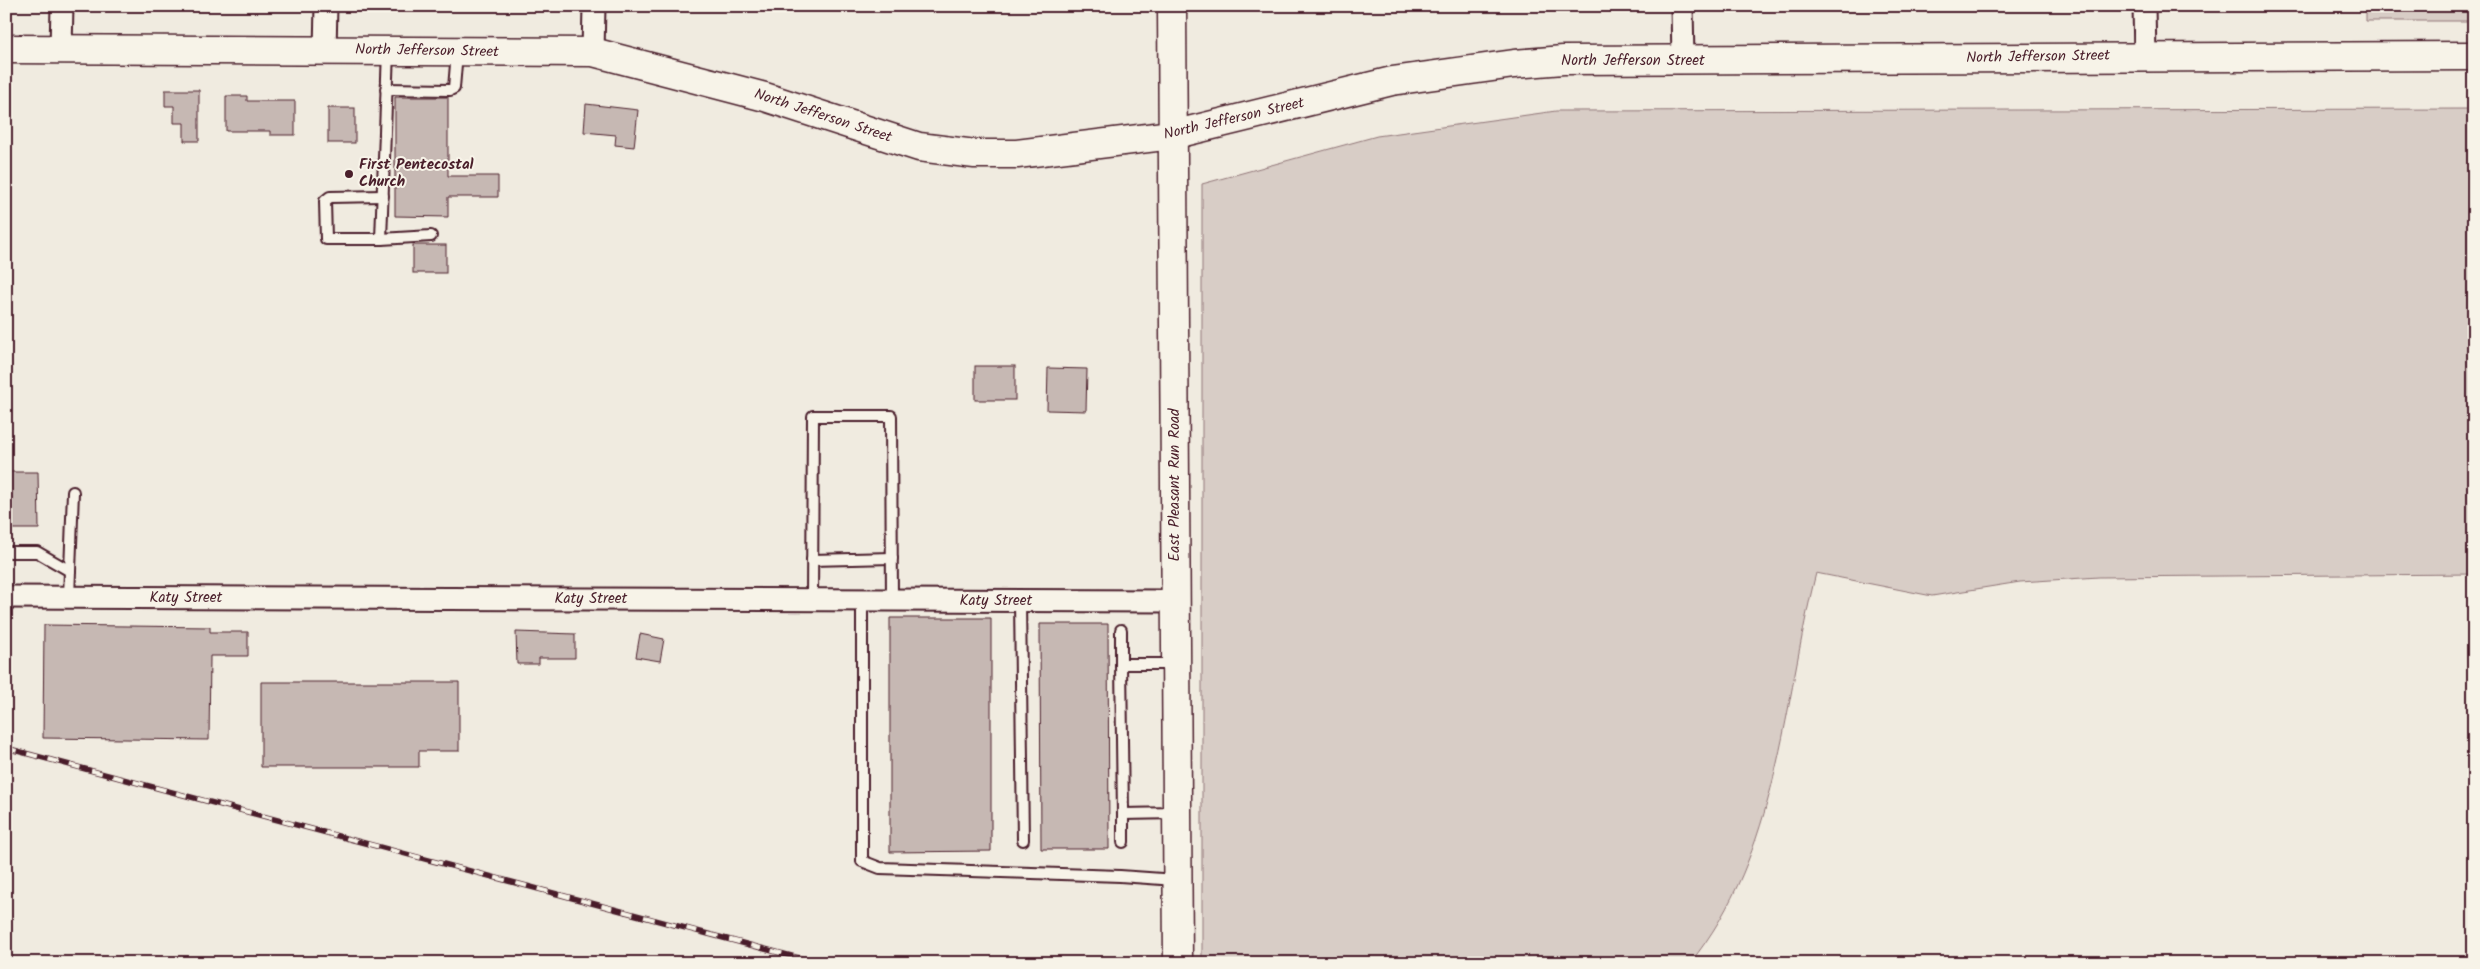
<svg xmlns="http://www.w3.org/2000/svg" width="2480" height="969" viewBox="0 0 2480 969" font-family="Kalam,sans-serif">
  <rect width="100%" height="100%" fill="#f0ebe0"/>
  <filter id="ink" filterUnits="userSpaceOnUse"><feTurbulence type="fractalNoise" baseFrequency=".02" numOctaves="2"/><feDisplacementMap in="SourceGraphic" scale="10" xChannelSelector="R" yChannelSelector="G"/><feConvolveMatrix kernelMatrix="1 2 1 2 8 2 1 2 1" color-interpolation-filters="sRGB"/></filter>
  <g filter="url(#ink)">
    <!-- green -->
    <g fill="#d8cdc6" stroke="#917678">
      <rect x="2366" y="6" width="108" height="15"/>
      <path d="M2474,109v465l-375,3 -79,5 -88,14 -116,-23c-33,131 -37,280 -126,390h-488v-779l175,-48 179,-25z"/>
    </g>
    <!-- building -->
    <g fill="#c6b8b3" stroke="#4a1f2b">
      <polygon points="165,90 199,90 199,141 184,141 184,123 174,123 174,106 165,106"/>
      <polygon points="226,96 247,96 247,101 295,101 295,135 270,135 270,131 226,131"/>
      <polygon points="395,97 448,97 448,176 498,176 498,197 448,197 448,217 395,216"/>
      <polygon points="586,104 638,110 634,147 615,145 616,135 584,132"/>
      <rect x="328" y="108" width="27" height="35"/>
      <rect x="413" y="245" width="33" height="28"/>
      <rect x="975" y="366" width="40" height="34"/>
      <polygon points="1048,368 1087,369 1086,411 1047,410"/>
      <polygon points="6,472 38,472 39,529 6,529"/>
      <polygon points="890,618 991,618 991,851 890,852"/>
      <polygon points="1040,624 1108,624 1109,849 1041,849"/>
      <polygon points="44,625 210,627 210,632 248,632 248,656 210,656 209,740 43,738"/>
      <polygon points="516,632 575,634 575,658 539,658 539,664 517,664"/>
      <polygon points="640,634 664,639 660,661 636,657"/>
      <polygon points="261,682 459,682 459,751 419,751 419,767 261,767"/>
    </g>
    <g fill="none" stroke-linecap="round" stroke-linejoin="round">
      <defs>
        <g id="lane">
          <polyline points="388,51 381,239 431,236"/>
          <polyline points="386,89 450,90 454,88 457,52"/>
          <polyline points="381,239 326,239 325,201 330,197 383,196"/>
          <polyline points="6,552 37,552 70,571"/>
          <polyline points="812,560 892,558"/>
          <polyline points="69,597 73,492"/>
          <polyline points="812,600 813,416 891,416 892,600"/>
          <polyline points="862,600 862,861 880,868 1120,876 1176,880"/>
          <polyline points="1020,601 1023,840"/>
          <polyline points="1121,630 1121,664"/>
          <polyline points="1176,664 1121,664 1123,814 1176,813"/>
          <polyline points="1123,814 1123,842"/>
        </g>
        <g id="street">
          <polyline points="1682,6 1683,61"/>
          <polyline points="2144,6 2145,56"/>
          <polyline points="61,48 62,6"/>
          <polyline points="325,50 326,6"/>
          <polyline points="593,52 594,6"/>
          <polyline points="6,597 1176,601"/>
        </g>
        <g id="secondary">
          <polyline points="1172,6 1178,963"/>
          <polyline points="6,49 593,52 765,97 919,147 975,154 1017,154 1172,135 1392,81 1514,64 1563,60 2474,56"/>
        </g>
      </defs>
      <!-- lane casing -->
      <use href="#lane" stroke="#4a1f2b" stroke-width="14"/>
      <!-- street casing -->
      <use href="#street" stroke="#4a1f2b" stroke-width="25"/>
      <!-- secondary casing -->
      <use href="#secondary" stroke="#4a1f2b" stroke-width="31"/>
      <!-- lane -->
      <use href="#lane" stroke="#f7f3e8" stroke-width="10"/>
      <!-- street -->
      <use href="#street" stroke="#f7f3e8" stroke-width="21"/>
      <!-- secondary -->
      <use href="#secondary" stroke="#f7f3e8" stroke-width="28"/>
      <defs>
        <polyline id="rail" points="6,748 818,963"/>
      </defs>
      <!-- rail casing -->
      <use href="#rail" stroke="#4a1f2b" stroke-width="5.5"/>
      <!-- rail -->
      <use href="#rail" stroke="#f7f3e8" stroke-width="4" stroke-dasharray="11" stroke-linecap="butt"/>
    </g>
  </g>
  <!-- markers -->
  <circle fill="#4a1f2b" stroke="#f7f3e8" stroke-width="2" cx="349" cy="174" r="5"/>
  <g text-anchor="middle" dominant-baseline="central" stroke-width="4" stroke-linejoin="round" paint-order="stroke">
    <!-- street labels -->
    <g font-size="15" fill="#4a1f2b" stroke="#f7f3e8">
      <text transform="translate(427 51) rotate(1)">North Jefferson Street</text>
      <text transform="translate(2038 57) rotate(-1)">North Jefferson Street</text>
      <text x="1633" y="61">North Jefferson Street</text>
      <text transform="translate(823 116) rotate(18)">North Jefferson Street</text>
      <text transform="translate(1234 119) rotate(-13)">North Jefferson Street</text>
      <text transform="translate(1175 485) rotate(-90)">East Pleasant Run Road</text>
      <text x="186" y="598">Katy Street</text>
      <text x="591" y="599">Katy Street</text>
      <text x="996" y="601">Katy Street</text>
    </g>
    <!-- poi labels -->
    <g font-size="15" font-weight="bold" fill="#4a1f2b" stroke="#f7f3e8" text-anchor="start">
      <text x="359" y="165">First Pentecostal<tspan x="359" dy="17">Church</tspan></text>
    </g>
  </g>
  <!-- margin -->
  <rect width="2480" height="969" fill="none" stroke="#f7f3e8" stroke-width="25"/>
  <rect x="12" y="12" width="2455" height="944" fill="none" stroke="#4a1f2b" stroke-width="2" filter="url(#ink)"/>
</svg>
